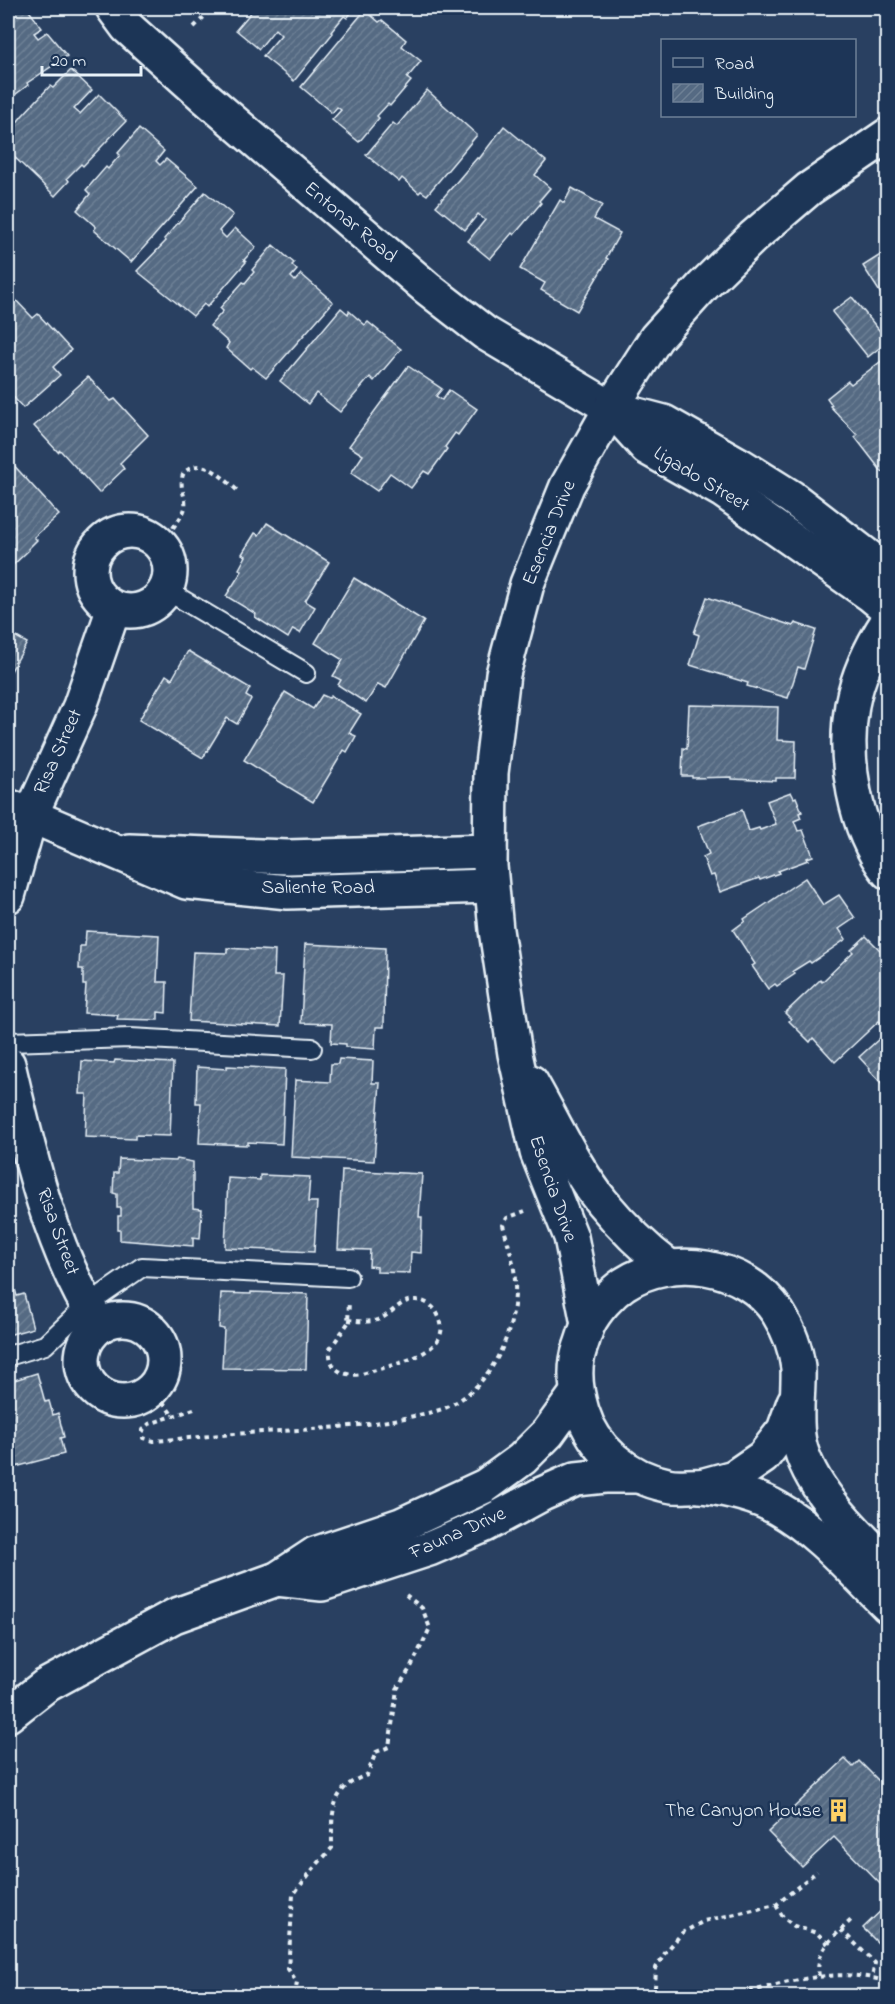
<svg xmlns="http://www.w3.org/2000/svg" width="895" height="2004" viewBox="0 0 895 2004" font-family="'Indie Flower',sans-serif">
  <defs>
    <pattern id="building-hatch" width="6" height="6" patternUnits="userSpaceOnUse" patternTransform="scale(1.5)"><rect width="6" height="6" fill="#556a83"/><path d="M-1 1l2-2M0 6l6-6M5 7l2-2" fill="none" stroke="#6d8095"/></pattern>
  </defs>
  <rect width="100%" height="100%" fill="#294061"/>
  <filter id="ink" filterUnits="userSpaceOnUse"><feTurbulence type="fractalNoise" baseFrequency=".0167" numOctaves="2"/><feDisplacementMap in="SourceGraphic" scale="12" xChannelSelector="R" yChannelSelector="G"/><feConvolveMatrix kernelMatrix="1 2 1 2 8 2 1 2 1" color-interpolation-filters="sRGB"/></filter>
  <g filter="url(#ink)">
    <!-- building -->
    <g fill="url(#building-hatch)" stroke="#e8f1f8" stroke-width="1.5">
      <polygon points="8,8 27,8 42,28 34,33 38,38 47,32 67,56 27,83 28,85 8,100"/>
      <polygon points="250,8 355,8 347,18 344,16 331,32 333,33 294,81 263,56 281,35 275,29 259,49 236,30 253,10"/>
      <polygon points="365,10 379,22 382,20 406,40 402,46 421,61 407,78 411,81 390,106 388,104 377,116 379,118 359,142 332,120 341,110 337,107 332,113 301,87"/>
      <polygon points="71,70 92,90 74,109 80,114 99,94 126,121 83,166 81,164 67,178 69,181 55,196 8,151 8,138 13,132 11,130 22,116 50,86 53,88"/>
      <polygon points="427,90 477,135 427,195 421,191 419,193 402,178 399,182 366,155 393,123 397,126"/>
      <polygon points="504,126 546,161 535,175 550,188 539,201 541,203 514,235 512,233 490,259 468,241 485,220 478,214 465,230 436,206 477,158 479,159"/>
      <polygon points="139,129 164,151 156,161 160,165 166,159 198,186 131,262 94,230 96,227 77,210 90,194 86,190 106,167 108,169 120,155 118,153"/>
      <polygon points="572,188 602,205 594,219 620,233 606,258 608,259 577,311 541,290 545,283 520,269 560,200 564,203"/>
      <polygon points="205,192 233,215 219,231 226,238 235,228 256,247 244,260 246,262 207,307 204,304 193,316 137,271 166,241 164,239"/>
      <polygon points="273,245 294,263 292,265 297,270 291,277 295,281 301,274 333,302 266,378 252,367 250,369 226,348 229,343 210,326 223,311 220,308 243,282 245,283 254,272 252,270"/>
      <polygon points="888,250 888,312 883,306 886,304 883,301 885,300 863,266"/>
      <polygon points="10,294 33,318 38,314 71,350 53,367 60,375 23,408 8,391 8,297"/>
      <polygon points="852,297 888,341 868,357 832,312"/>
      <polygon points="341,308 348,314 349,311 365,325 368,322 401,349 374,381 370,377 340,412 316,393 308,404 280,381"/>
      <polygon points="884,359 888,363 888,468 882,472 855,437 857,435 830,406 832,405 827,398 848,381 851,384"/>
      <polygon points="408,366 442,389 436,396 442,400 449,390 477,409 458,435 455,433 445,447 447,449 429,474 424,471 411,488 390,473 377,491 351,473 363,455 349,446"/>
      <polygon points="88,377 111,401 115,399 148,435 120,463 124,469 99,493 60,450 58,452 34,426"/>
      <polygon points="10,461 59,515 34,537 37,540 28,549 29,550 12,566 11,564 8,567 8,463"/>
      <polygon points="267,523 329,562 305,601 315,607 300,633 293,629 288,638 255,617 256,614 226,596 242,571 239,569 246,556 242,554 255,533 259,535"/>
      <polygon points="354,578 424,621 386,688 378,684 366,703 338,685 341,680 333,676 343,660 315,643"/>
      <polygon points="707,597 793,626 795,623 816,630 804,669 798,667 788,698 747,686 748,683 690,665 699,635 694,633"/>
      <polygon points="8,632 27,643 8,676"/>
      <polygon points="188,651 250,688 246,696 251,699 237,724 227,718 203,758 139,720 166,675 172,679"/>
      <polygon points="285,692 313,709 322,695 329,698 331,696 361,714 349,733 356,736 347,752 344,750 313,802 244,760"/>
      <polygon points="689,705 778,707 777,740 796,741 795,778 776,778 776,781 732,779 732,777 692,778 692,776 682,776 683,748 687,749"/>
      <polygon points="791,792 794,798 796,797 802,812 799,813 801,818 794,821 798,831 803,830 813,856 807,858 808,860 778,871 779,873 760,880 759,878 720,892 714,875 710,876 703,857 709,854 698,826 742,810 749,831 759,828 760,830 776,824 767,801"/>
      <polygon points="805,878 823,905 839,895 855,918 839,929 846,939 811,963 809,961 793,971 795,974 777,986 775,984 768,989 752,966 755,964 733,930 745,921 744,919"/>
      <polygon points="86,931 159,935 157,982 167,982 166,1013 158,1012 158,1020 117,1019 118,1015 84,1013 86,985 83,985 83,969 79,969 80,946 85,946"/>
      <polygon points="866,936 888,958 888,1017 881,1023 879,1021 835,1062 813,1038 810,1042 789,1021 791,1019 785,1013 820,980 822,982 853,952 851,950"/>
      <polygon points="305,944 385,948 384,1027 376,1027 375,1049 346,1047 346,1044 331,1043 332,1024 301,1023"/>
      <polygon points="227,948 275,951 274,976 283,976 280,1026 189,1021 193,952 227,953"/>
      <polygon points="888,1031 888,1085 885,1087 869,1070 870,1069 859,1057"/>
      <polygon points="339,1059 373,1061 372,1083 380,1083 374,1161 291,1157 295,1080 330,1082 331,1064 338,1064"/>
      <polygon points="115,1060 173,1063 170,1136 135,1135 135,1139 85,1137 87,1094 80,1094 82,1061 114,1063"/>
      <polygon points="227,1066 285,1069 282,1144 248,1142 248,1145 199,1143 201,1103 196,1103 197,1067 227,1069"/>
      <polygon points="119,1159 176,1161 177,1159 193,1162 193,1208 202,1209 200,1238 193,1237 193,1246 120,1240 120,1230 118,1230 118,1216 121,1216 121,1208 117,1208 117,1194 113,1193 114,1173 118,1173"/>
      <polygon points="342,1170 422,1174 419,1217 422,1217 421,1253 411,1252 410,1273 377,1272 377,1267 369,1266 370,1250 338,1249"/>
      <polygon points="260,1175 310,1177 308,1202 317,1202 314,1252 225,1248 228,1178 260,1180"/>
      <polygon points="8,1269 17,1296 24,1294 33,1328 8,1335"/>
      <polygon points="251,1292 308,1294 306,1369 222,1368 224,1329 219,1328 221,1293 251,1294"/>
      <polygon points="37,1373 45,1402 49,1401 53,1415 58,1413 64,1437 60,1438 64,1454 8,1469 8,1382"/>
      <polygon points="845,1759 853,1767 859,1761 888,1790 888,1892 834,1837 802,1867 768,1832"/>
      <polygon points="888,1904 888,1953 863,1928"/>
    </g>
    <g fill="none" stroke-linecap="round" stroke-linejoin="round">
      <defs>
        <g id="service">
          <polyline points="166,590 306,673"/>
          <polyline points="8,1042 130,1038 312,1048"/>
          <polyline points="8,1356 45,1345 86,1306 142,1267 348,1277"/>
        </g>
        <g id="minor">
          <polyline points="113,8 127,27 206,98 427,288 485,333 611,408"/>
          <circle cx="130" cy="571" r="40"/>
          <path d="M888,621c-17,26 -30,53 -36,84 -9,53 2,123 36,167"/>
          <polyline points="8,806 186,882 288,892 491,886"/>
          <polyline points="129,851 288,857 490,851"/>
          <polyline points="8,896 30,817 80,706 114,608"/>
          <path d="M8,1064c20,86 43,188 92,262"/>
          <circle cx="123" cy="1360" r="41"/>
        </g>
        <g id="tertiary">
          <polyline points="611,408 647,448 723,491 871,595 888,609"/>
          <polyline points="611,408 664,422 740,465 791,497 888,572"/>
          <path d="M531,1082c22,38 44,87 71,120 20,24 42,46 67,65"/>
          <polyline points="588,1324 571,1237 537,1152 515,1054 496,930 490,866 491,773 503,674 527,584 567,486 611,408 656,338 703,286 753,237 809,189 888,135"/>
          <polyline points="701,1486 734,1477 763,1457 784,1430 794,1402"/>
          <path d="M888,1565c-32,-33 -79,-76 -89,-123 -5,-24 0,-50 -1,-74 -2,-19 -10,-39 -20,-55 -33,-50 -106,-60 -154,-29 -13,9 -29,26 -36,41 -3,7 -5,15 -8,23 -7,20 -4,43 2,63 12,38 45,66 85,74 11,3 23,0 34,1 24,3 55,10 76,22 43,24 76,64 111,98"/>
          <polyline points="277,1579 322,1584 429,1549 485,1525 542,1494 576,1479 605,1476 637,1476"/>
          <polyline points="8,1715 45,1686 174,1616 277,1579 315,1554 401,1525 485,1486 522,1459 548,1433 577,1393"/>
        </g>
      </defs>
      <!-- service casing -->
      <use href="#service" stroke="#e8f1f8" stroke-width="22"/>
      <!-- minor casing -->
      <use href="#minor" stroke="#e8f1f8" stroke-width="38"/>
      <!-- tertiary casing -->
      <use href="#tertiary" stroke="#e8f1f8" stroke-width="38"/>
      <!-- path -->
      <g stroke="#e8f1f8" stroke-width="4" stroke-dasharray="4.5 4.5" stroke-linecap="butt">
        <polyline points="194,27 213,8"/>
        <path d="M173,528c4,-6 10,-13 12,-20 2,-10 -5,-18 -3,-28 0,-5 2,-9 7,-11 17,-11 37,12 49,22"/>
        <path d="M348,1320c10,1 23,3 32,-1 13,-6 21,-20 36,-19 10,1 18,6 22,15 20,39 -51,51 -76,59 -18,3 -34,-4 -32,-25l18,-26 1,-22"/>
        <polyline points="163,1402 173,1416"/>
        <path d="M194,1409l-45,15 -6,6v8l11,3c37,-3 73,-7 110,-9 51,-3 100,-5 150,-16 13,-3 27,-5 39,-12 41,-22 64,-76 62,-121 0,-20 -7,-39 -12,-58l4,-7 18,-7"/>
        <polyline points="776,1905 783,1917 794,1926 817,1933 828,1944"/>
        <polyline points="841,1930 875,1963 872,1977"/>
        <path d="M819,1976c-5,-28 17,-40 34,-58"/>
        <path d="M295,1996l2,-14 -9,-13 5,-74 20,-26 19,-21c0,-34 -3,-60 35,-73l9,-23 13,-5 8,-58 14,-22 19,-39 -8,-20 -16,-13"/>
        <polyline points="660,1996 655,1987 656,1968 665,1953 682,1933 704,1921 776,1905 817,1871"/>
        <path d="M732,1996c51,-12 103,-31 156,-14"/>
      </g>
      <!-- service -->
      <use href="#service" stroke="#1d3557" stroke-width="18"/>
      <!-- minor -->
      <use href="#minor" stroke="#1d3557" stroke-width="33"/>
      <!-- tertiary -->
      <use href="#tertiary" stroke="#1d3557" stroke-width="33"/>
    </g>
  </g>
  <!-- icons -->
  <defs>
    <symbol id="building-bare" viewBox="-9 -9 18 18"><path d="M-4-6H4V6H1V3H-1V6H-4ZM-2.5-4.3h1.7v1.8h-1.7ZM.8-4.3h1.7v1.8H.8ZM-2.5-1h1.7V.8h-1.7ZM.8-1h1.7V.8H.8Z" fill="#ffd166" stroke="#1d3557" stroke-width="2.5" paint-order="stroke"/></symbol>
  </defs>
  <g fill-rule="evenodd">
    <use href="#building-bare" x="822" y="1794" width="33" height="33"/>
  </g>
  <g text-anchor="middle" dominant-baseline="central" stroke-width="5" stroke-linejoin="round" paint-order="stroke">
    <!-- street labels -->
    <g font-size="20" fill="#e8f1f8" stroke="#1d3557">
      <text transform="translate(350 223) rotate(40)">Entonar Road</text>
      <text transform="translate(701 480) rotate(31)">Ligado Street</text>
      <text transform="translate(550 533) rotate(-68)">Esencia Drive</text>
      <text transform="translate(59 752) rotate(-66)">Risa Street</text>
      <text x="318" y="888">Saliente Road</text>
      <text transform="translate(552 1189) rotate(71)">Esencia Drive</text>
      <text transform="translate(57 1232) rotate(70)">Risa Street</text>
      <text transform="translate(458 1534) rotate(-24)">Fauna Drive</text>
    </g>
    <!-- poi labels -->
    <g font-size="20" fill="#e8f1f8" stroke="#1d3557" text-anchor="end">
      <text x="821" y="1811">The Canyon House</text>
    </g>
  </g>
  <!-- margin -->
  <rect width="895" height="2004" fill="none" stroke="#1d3557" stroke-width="30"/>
  <rect x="15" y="15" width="865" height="1974" fill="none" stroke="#e8f1f8" stroke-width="2" filter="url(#ink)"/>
  <!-- legend -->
  <rect x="661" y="39" width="195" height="78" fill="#1d3557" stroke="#6e8097" stroke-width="1.5"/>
  <rect x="673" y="58" width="30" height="9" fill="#1d3557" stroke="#6e8097" stroke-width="1.5"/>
  <text x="715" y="69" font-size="18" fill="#e8f1f8">Road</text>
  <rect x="673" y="84" width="30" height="18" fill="url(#building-hatch)" stroke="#6e8097" stroke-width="1.5"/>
  <text x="715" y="99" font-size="18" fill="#e8f1f8">Building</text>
  <!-- scale -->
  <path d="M42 66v9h99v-9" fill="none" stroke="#e8f1f8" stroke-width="3"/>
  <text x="51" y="66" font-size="18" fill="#e8f1f8" stroke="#1d3557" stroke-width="4.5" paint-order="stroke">20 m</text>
</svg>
